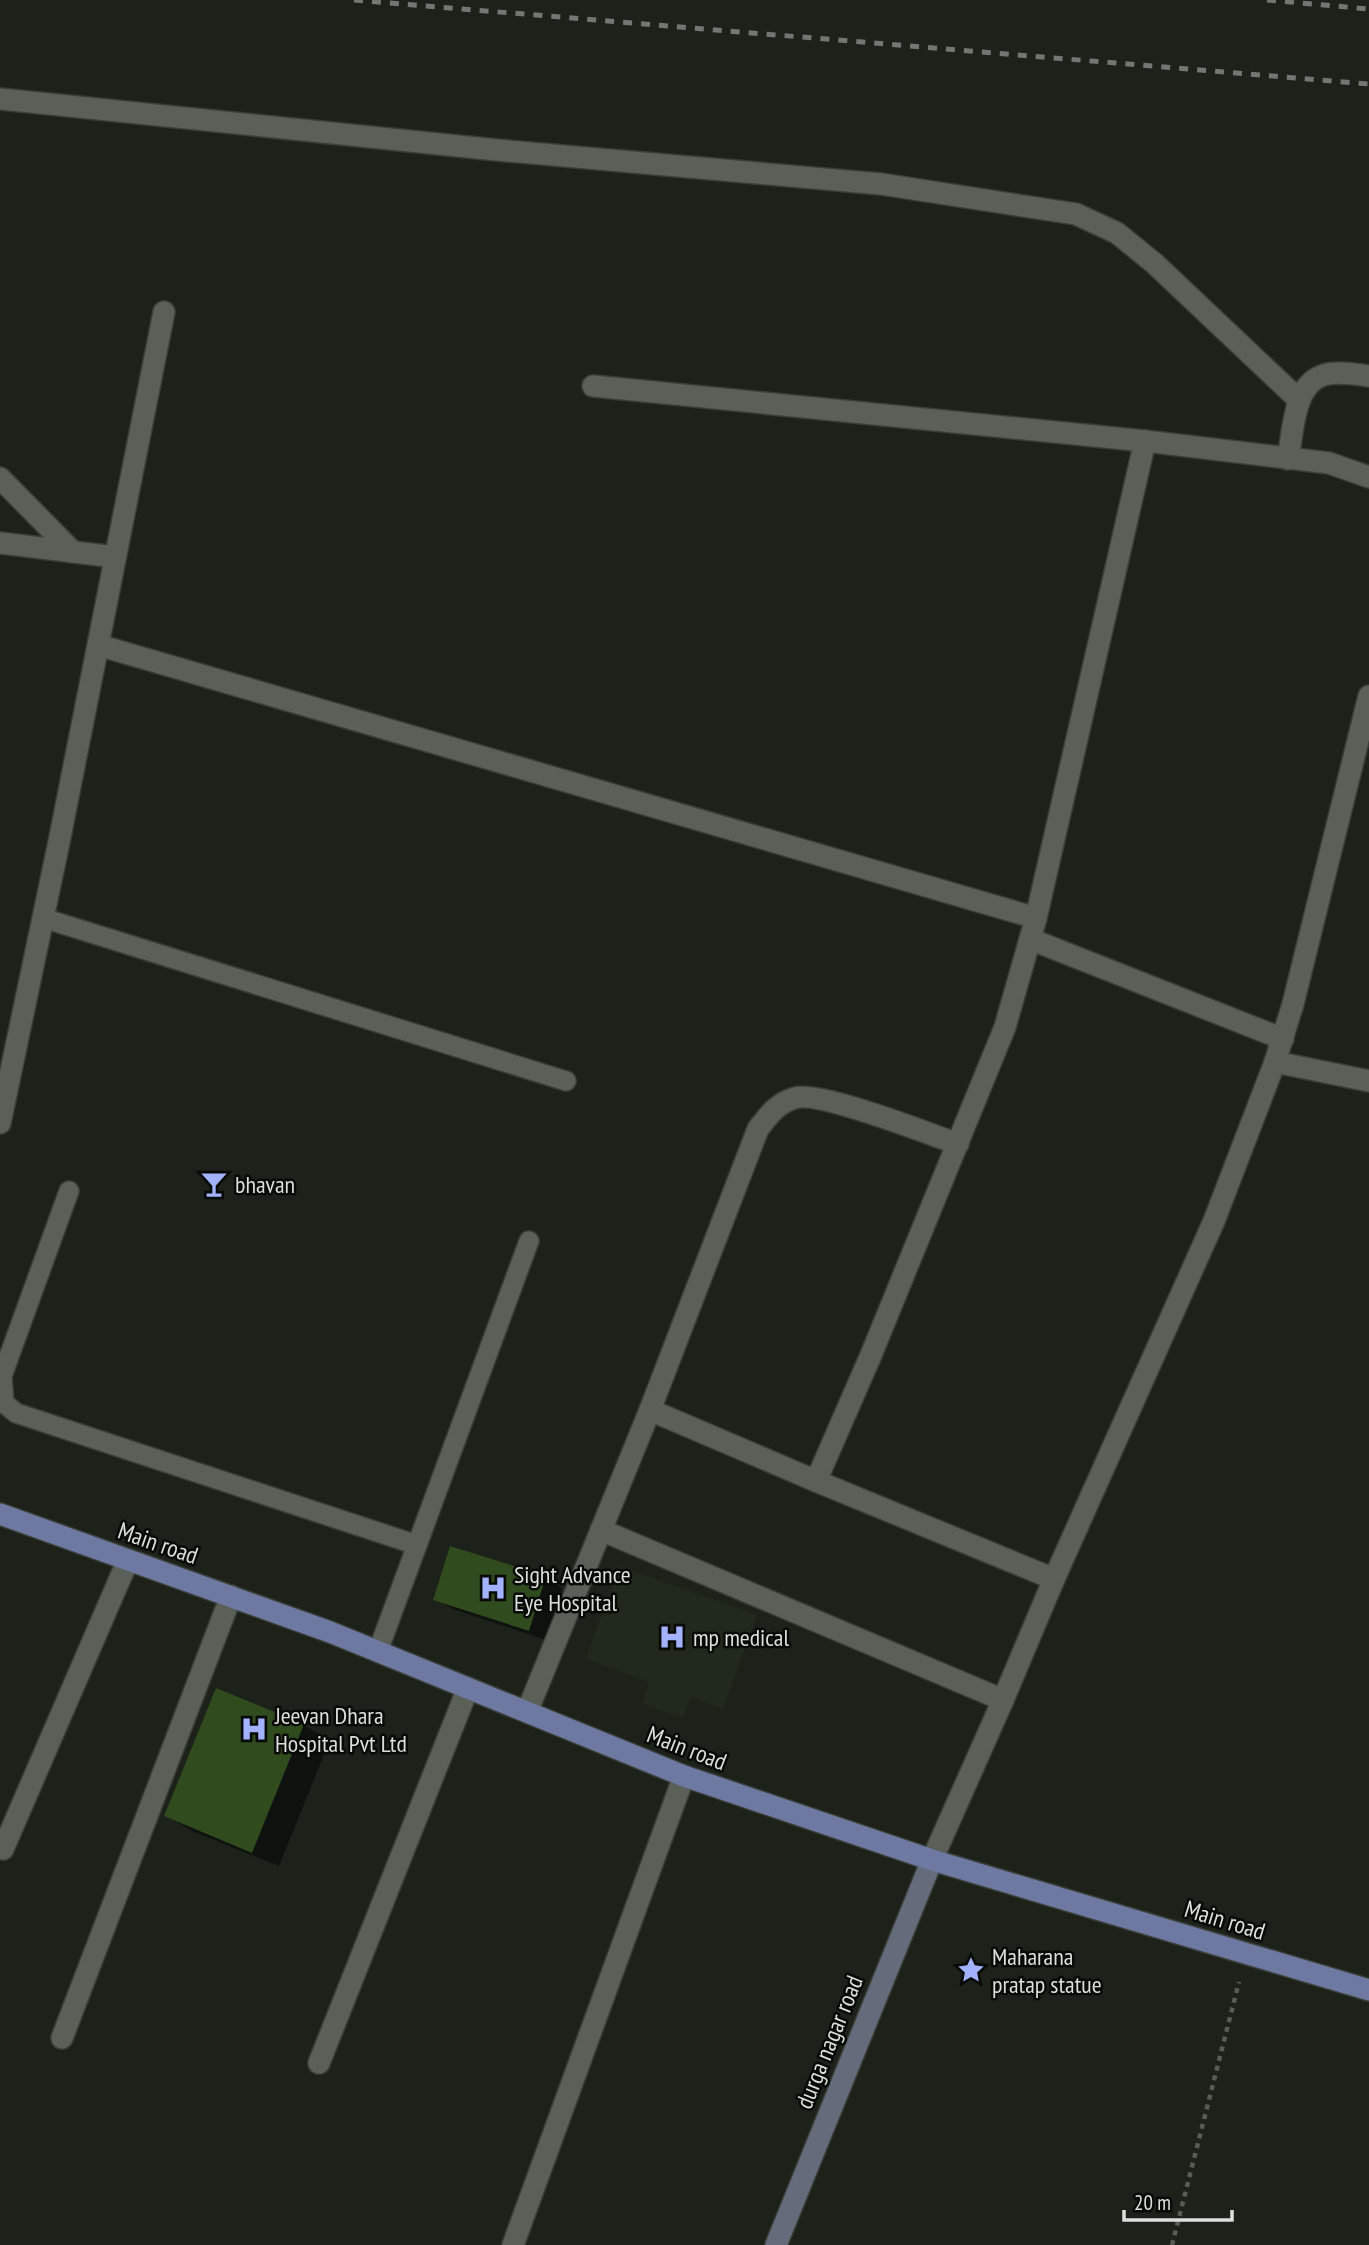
<svg xmlns="http://www.w3.org/2000/svg" width="1369" height="2245" viewBox="0 0 1369 2245" font-family="'PT Sans Narrow',sans-serif">
  <rect width="100%" height="100%" fill="#1c211a"/>
  <!-- built -->
  <polygon fill="#21291d" points="619,1566 757,1615 723,1709 691,1697 683,1718 642,1704 649,1682 586,1659"/>
  <!-- shadow -->
  <g fill="#0007">
    <polygon points="545,1578 562,1588 546,1640 453,1609 435,1599"/>
    <polygon points="303,1725 330,1740 279,1866 192,1831 166,1815"/>
  </g>
  <!-- building -->
  <g fill="#304b1e">
    <polygon points="450,1546 546,1576 529,1631 433,1600"/>
    <polygon points="216,1688 304,1724 252,1853 164,1816"/>
  </g>
  <g fill="none" stroke-linecap="round" stroke-linejoin="round">
    <defs>
      <g id="service">
        <polyline points="43,918 566,1081"/>
        <polyline points="69,1191 2,1376 4,1403 16,1413 417,1545"/>
        <polyline points="378,1651 529,1241"/>
      </g>
      <g id="minor">
        <polyline points="0,99 497,150 881,184 1076,214 1117,233 1154,263 1299,400"/>
        <polyline points="593,386 1145,441 1329,463 1369,477"/>
        <path d="M1288,459c5,-26 5,-75 36,-84 13,-4 31,-1 45,1"/>
        <polyline points="0,478 73,552"/>
        <polyline points="0,543 115,557"/>
        <polyline points="98,645 1036,918"/>
        <polyline points="1030,939 1283,1039"/>
        <polyline points="1275,1062 1369,1081"/>
        <polyline points="0,1123 59,842 164,312"/>
        <polyline points="650,1410 816,1481 1054,1579"/>
        <polyline points="816,1481 871,1355 1005,1027 1036,918 1145,441"/>
        <polyline points="601,1530 1003,1700"/>
        <path d="M527,1712l123,-302 108,-281c11,-14 19,-26 37,-31 23,-8 134,36 163,46"/>
        <polyline points="3,1849 128,1560"/>
        <polyline points="932,1860 1003,1700 1054,1579 1214,1221 1275,1062 1293,1004 1369,696"/>
        <polyline points="62,2038 231,1596"/>
        <polyline points="319,2063 468,1688"/>
        <polyline points="513,2245 684,1776"/>
      </g>
      <polyline id="secondary" points="776,2245 932,1860"/>
      <polyline id="primary" points="0,1514 330,1632 684,1776 932,1860 1369,1990"/>
    </defs>
    <!-- service casing -->
    <use href="#service" stroke="#3a3e38" stroke-width="22"/>
    <!-- minor casing -->
    <use href="#minor" stroke="#3a3e38" stroke-width="24"/>
    <!-- secondary casing -->
    <use href="#secondary" stroke="#3a3e38" stroke-width="24"/>
    <!-- primary casing -->
    <use href="#primary" stroke="#3a3e38" stroke-width="24"/>
    <!-- path -->
    <polyline stroke="#575c55" stroke-width="4.5" stroke-dasharray="5 5" stroke-linecap="butt" points="1172,2245 1239,1982"/>
    <!-- service -->
    <use href="#service" stroke="#5a6057" stroke-width="19"/>
    <!-- minor -->
    <use href="#minor" stroke="#5a6057" stroke-width="21"/>
    <!-- secondary -->
    <use href="#secondary" stroke="#646c7c" stroke-width="21"/>
    <!-- primary -->
    <use href="#primary" stroke="#6d79a1" stroke-width="21"/>
    <!-- rail -->
    <g stroke="#737771" stroke-width="5" stroke-dasharray="9 9" stroke-linecap="butt">
      <polyline points="354,0 1369,84"/>
      <polyline points="1267,0 1369,9"/>
    </g>
  </g>
  <!-- icons -->
  <defs>
    <symbol id="bar-bare" viewBox="-9 -9 18 18"><path d="M-6-5H6L.8 .8V4.5H3.5V6h-7V4.5H-.8V.8Z" fill="#a2b2fd" stroke="#080a07" stroke-width="2.5" paint-order="stroke"/></symbol>
    <symbol id="hospital-bare" viewBox="-9 -9 18 18"><path d="M-5-5h3v3.5h4V-5h3V5h-3V1.5h-4V5h-3Z" fill="#a2b2fd" stroke="#080a07" stroke-width="2.5" paint-order="stroke"/></symbol>
    <symbol id="sight-bare" viewBox="-9 -9 18 18"><path d="M0-6L1.8-2.2L6-1.7L2.9 1.2L3.7 5.4L0 3.3L-3.7 5.4L-2.9 1.2L-6-1.7L-1.8-2.2Z" fill="#a2b2fd" stroke="#080a07" stroke-width="2.5" paint-order="stroke"/></symbol>
  </defs>
  <g fill-rule="evenodd">
    <use href="#bar-bare" x="195" y="1165" width="38" height="38"/>
    <use href="#hospital-bare" x="474" y="1569" width="38" height="38"/>
    <use href="#hospital-bare" x="653" y="1618" width="38" height="38"/>
    <use href="#hospital-bare" x="235" y="1710" width="38" height="38"/>
    <use href="#sight-bare" x="952" y="1951" width="38" height="38"/>
  </g>
  <g text-anchor="middle" dominant-baseline="central" stroke-width="5" stroke-linejoin="round" paint-order="stroke">
    <!-- poi labels -->
    <g font-size="24" fill="#dcdfda" stroke="#080a07" text-anchor="start">
      <text x="235" y="1184">bhavan</text>
      <text x="514" y="1574">Sight Advance<tspan x="514" dy="28">Eye Hospital</tspan></text>
      <text x="693" y="1637">mp medical</text>
      <text x="275" y="1715">Jeevan Dhara<tspan x="275" dy="28">Hospital Pvt Ltd</tspan></text>
      <text x="992" y="1956">Maharana<tspan x="992" dy="28">pratap statue</tspan></text>
    </g>
    <!-- street labels -->
    <g font-size="24" fill="#dcdfda" stroke="#080a07">
      <text transform="translate(158 1543) rotate(19)">Main road</text>
      <text transform="translate(687 1748) rotate(21)">Main road</text>
      <text transform="translate(1225 1920) rotate(17)">Main road</text>
      <text transform="translate(829 2042) rotate(-68)">durga nagar road</text>
    </g>
  </g>
  <!-- scale -->
  <path d="M1124 2210v10h108v-10" fill="none" stroke="#dcdfda" stroke-width="3.5"/>
  <text x="1134" y="2210" font-size="21" fill="#dcdfda" stroke="#080a07" stroke-width="5" paint-order="stroke">20 m</text>
</svg>
